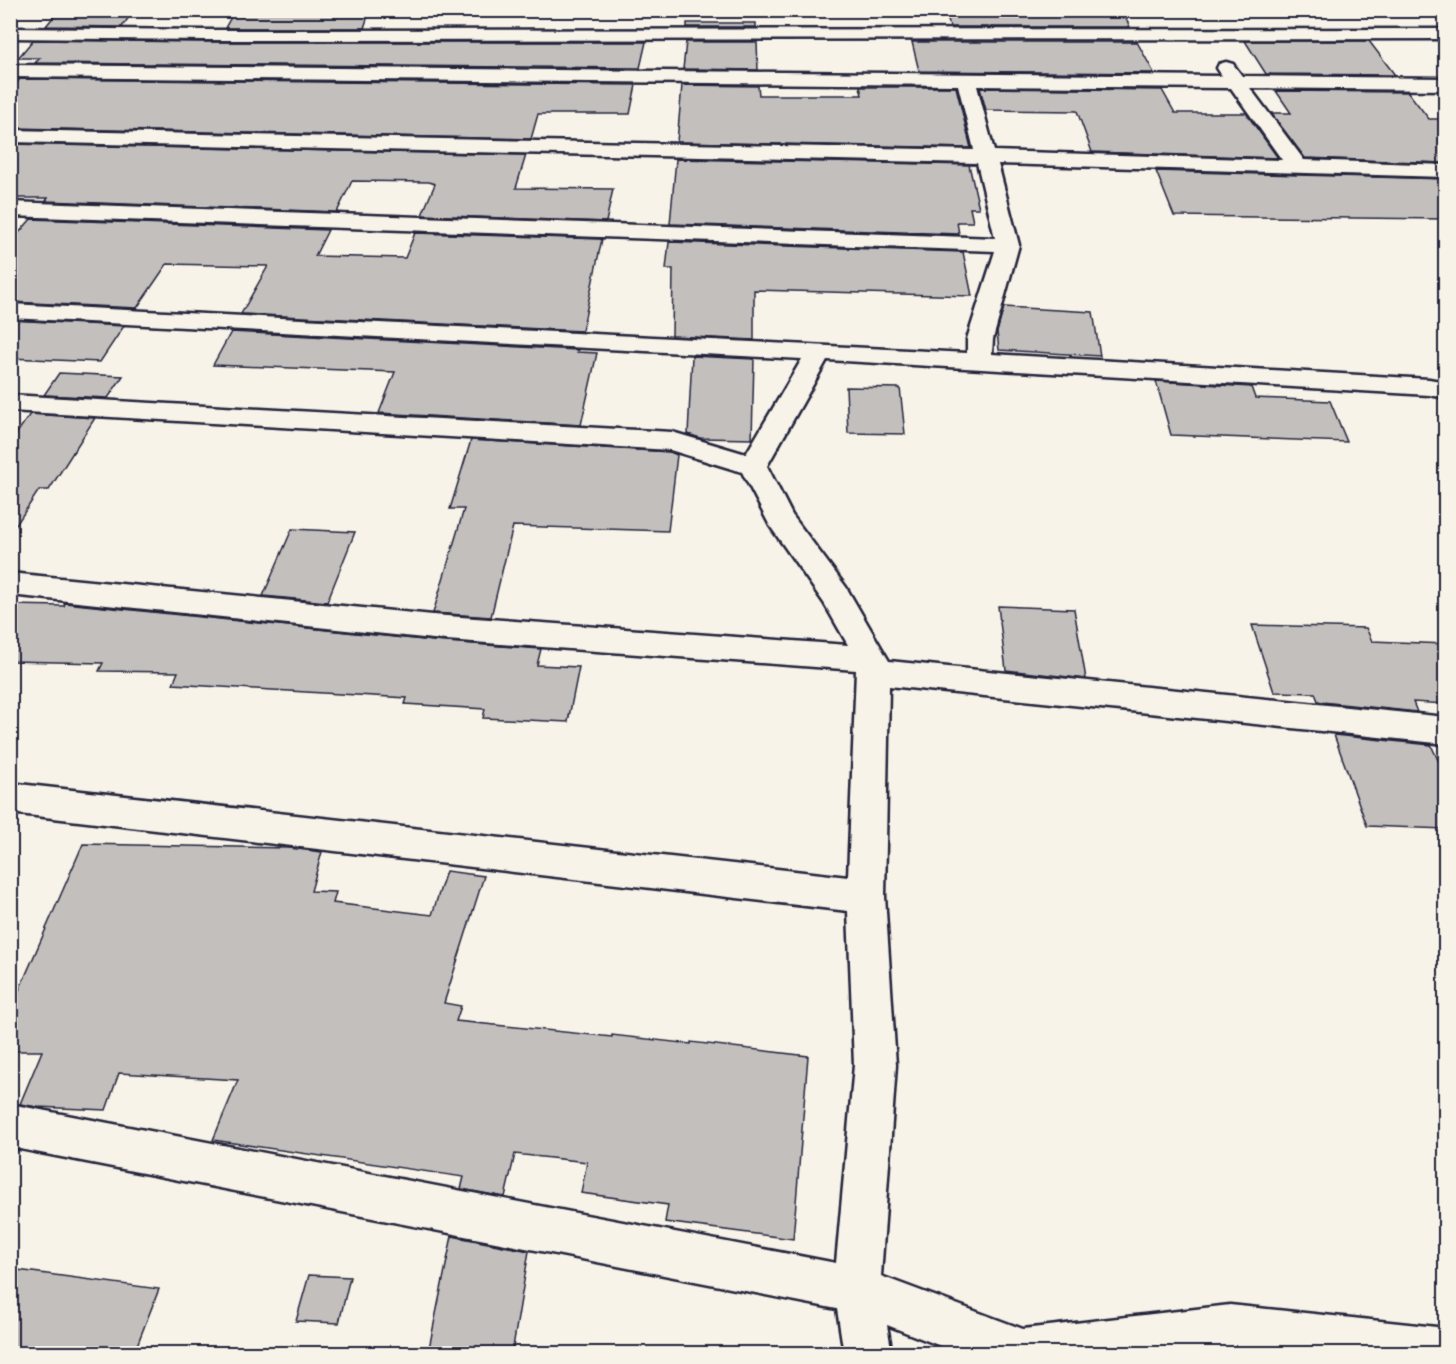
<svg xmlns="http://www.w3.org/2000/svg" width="1456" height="1364" viewBox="0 0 1456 1364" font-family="Kalam,sans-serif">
  <rect width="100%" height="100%" fill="#f7f3e8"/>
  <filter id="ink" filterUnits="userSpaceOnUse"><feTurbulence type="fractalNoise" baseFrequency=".0167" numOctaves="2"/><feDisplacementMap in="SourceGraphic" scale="12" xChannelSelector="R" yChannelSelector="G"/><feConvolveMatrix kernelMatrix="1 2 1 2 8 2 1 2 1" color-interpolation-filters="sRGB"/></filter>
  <g filter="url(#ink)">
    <!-- building -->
    <g fill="#c2bfbd" stroke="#22223b" stroke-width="1.5">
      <polygon points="59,10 134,10 122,27 46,26"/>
      <polygon points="235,10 370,10 364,28 225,28"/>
      <polygon points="945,10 1122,10 1130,27 950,27"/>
      <rect x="687" y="23" width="69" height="4"/>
      <polygon points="33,40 206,42 646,42 640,68 35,63 40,58 18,58"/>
      <polygon points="1245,41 1369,41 1395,75 1266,74"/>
      <polygon points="686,42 757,42 758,70 683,69"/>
      <polygon points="912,42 1137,42 1154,73 919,71"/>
      <polygon points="20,79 636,85 630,114 538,114 531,139 10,128 10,90"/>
      <polygon points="682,85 758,86 759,95 862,95 860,87 956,87 971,148 677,142"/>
      <polygon points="980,88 1162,90 1175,113 1246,113 1278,158 1092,152 1077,111 986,110"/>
      <polygon points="1276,91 1408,92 1429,119 1446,119 1446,163 1305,158 1271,113 1291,113"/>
      <polygon points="10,144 526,155 516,188 613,189 606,222 422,215 435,184 429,182 352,181 337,212 46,201 48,198 10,198"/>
      <polygon points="676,159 975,165 969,165 979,208 970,208 973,222 957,222 959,234 670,224"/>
      <polygon points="1156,171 1446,179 1446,219 1174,216"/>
      <polygon points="31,219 328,230 315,256 405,258 415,233 602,239 582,331 241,314 268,266 167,264 137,308 10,302 10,243"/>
      <polygon points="669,242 963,252 972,296 754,290 754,340 672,336 673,269 666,269"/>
      <polygon points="1004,307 1093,312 1100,356 999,350 997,332"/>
      <polygon points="10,320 124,326 100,362 10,358"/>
      <polygon points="231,332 578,350 577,352 597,353 581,425 379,413 395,372 213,365"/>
      <polygon points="692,356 754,359 752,439 700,438 688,434"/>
      <polygon points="59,373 123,376 108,398 44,395"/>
      <polygon points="1156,381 1251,387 1255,398 1330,401 1347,442 1171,435"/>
      <polygon points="846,387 900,388 905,434 848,433"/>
      <polygon points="30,414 95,418 49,490 39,490 10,534 10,443"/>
      <polygon points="471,440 670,452 677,455 668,531 513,526 491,617 433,613 464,509 450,509"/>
      <polygon points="292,529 355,532 327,602 263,596"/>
      <polygon points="65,603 433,641 541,649 537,665 579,667 568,722 483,718 485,709 405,704 407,698 173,684 178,672 99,671 103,663 10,661 10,605 64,606"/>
      <polygon points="998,606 1074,609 1086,679 1006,670"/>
      <polygon points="1252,625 1366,628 1372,641 1446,644 1446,704 1413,702 1417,712 1322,702 1318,701 1315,693 1274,692"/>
      <polygon points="1334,735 1431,745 1446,777 1446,829 1367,826"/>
      <polygon points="83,844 289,848 322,852 311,891 336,892 333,903 432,915 446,871 484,876 444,1003 461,1006 456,1021 612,1037 612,1035 691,1044 691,1042 808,1056 793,1239 665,1222 668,1205 581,1193 587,1162 515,1154 505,1197 461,1189 464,1177 213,1140 238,1080 119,1073 106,1110 37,1107 20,1104 42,1051 10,1051 10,1011"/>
      <polygon points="452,1236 529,1251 512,1353 428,1353"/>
      <polygon points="10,1269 159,1289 134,1353 10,1353"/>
      <polygon points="309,1275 350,1277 339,1323 296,1321"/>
    </g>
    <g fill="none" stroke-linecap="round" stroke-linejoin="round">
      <defs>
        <g id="minor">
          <polygon points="10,28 206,30 1446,29 1446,39 206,40 10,38"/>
          <path d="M1226,62l7,2 9,12 204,2v12l-196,-2 54,72 142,5v12l-448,-13 21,81 -26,94 -1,15 437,25 17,3v16l-17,-3 -602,-35 -60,106 25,49 54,72 43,74 557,56v27l-557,-58 -4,210 11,169 -15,211 142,53 207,-24 216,23v26h-485l-74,-29 5,29h-48l-7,-45 -827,-162v-43l826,159 18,-198 -6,-154 -838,-98v-30l838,94 8,-207 -423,-31 -423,-44v-22l423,42 415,30 -24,-42 -54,-77 -28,-54 -72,-22 -660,-39v-16l662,37 74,22 56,-95 -792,-41v-14l957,49v-14l28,-88 -985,-35v-14l985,36 -18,-75 -967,-21v-12l964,20 -16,-65 -948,-8v-12l1212,11 -5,-8 2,-4zM977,86l254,2 51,72 -288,-9z"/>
        </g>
      </defs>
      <!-- minor casing -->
      <use href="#minor" stroke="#22223b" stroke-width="5"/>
      <!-- minor -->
      <use href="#minor" fill="#f7f3e8" fill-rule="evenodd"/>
    </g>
  </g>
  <!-- margin -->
  <rect width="1456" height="1364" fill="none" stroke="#f7f3e8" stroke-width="36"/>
  <rect x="18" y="18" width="1420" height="1328" fill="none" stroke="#22223b" stroke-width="2" filter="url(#ink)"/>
</svg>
